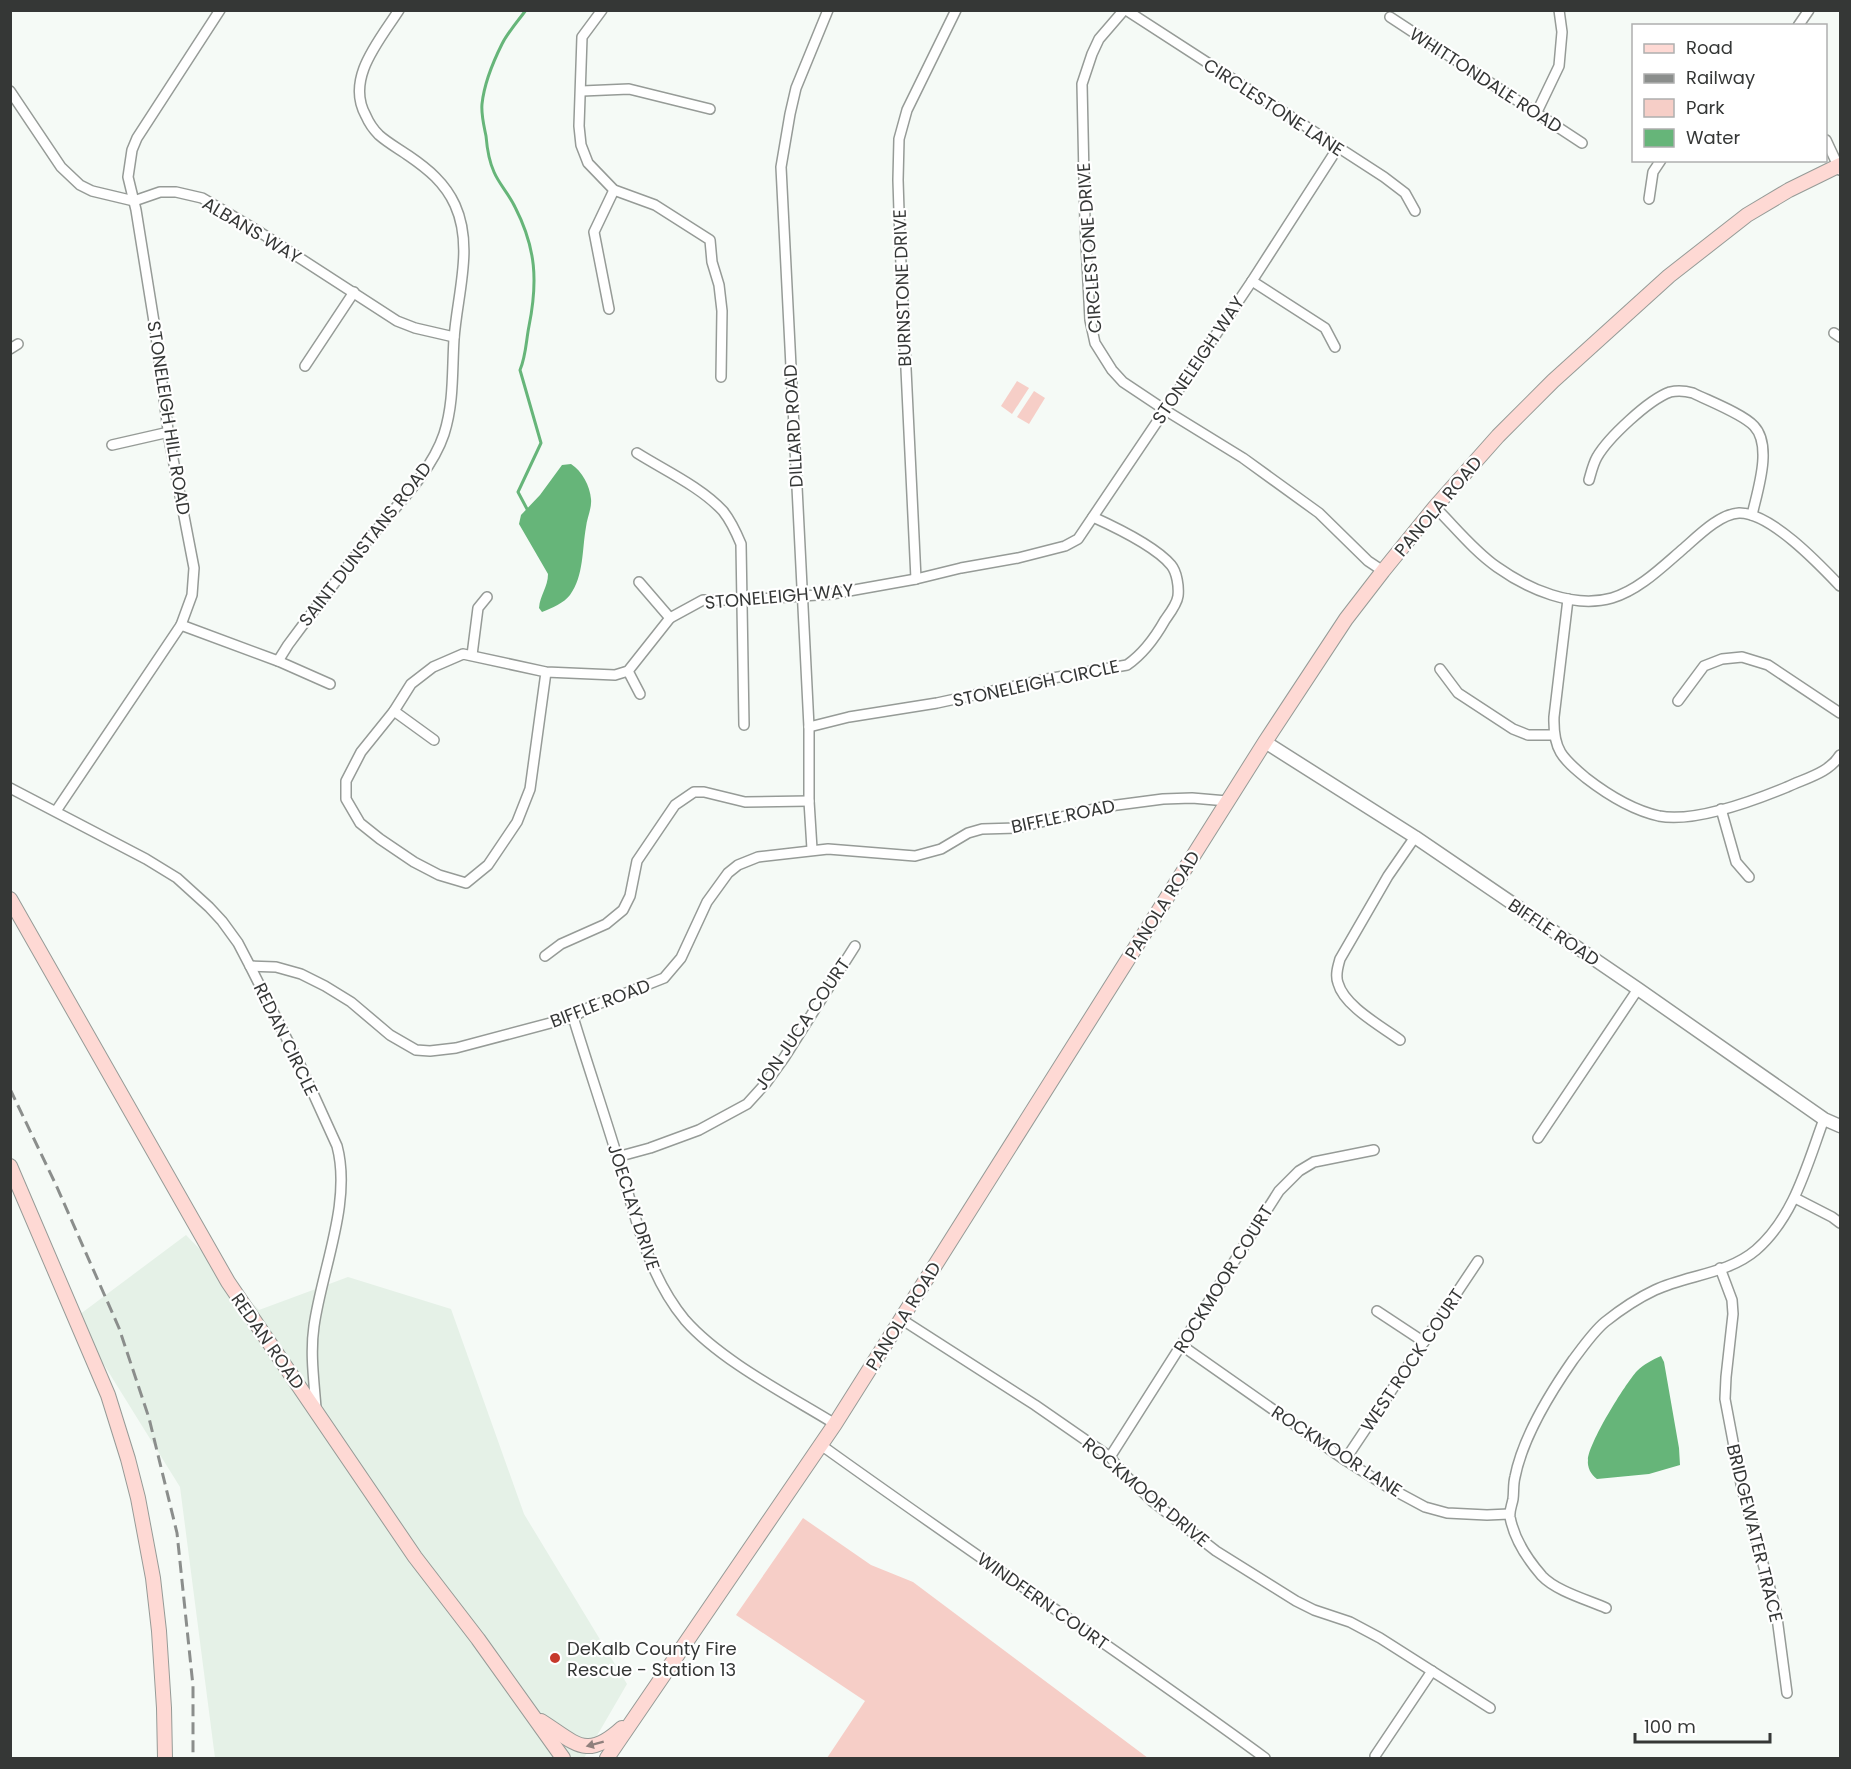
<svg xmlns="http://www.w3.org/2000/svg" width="1851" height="1769" viewBox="0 0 1851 1769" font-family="Poppins,sans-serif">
  <rect width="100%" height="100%" fill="#f5faf6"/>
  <!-- built -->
  <polygon fill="#e5f1e7" points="186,1235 259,1310 348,1277 451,1309 524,1514 627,1684 584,1758 215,1758 180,1487 75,1318"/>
  <!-- green -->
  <g fill="#f6cec7">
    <polygon points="1017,381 1029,388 1012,414 1001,406"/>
    <polygon points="1034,391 1045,398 1029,424 1017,417"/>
    <polygon points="803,1518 871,1565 913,1582 1148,1758 827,1758 865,1701 736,1615"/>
  </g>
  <!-- water -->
  <g fill="#66b579">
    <path d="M571,464c11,7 19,22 20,35 1,9 -4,19 -5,28 -4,22 -2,49 -16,68 -6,8 -18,13 -28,17l-3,-4c1,-13 9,-21 9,-34l-29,-50 2,-9 19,-20 22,-30z"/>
    <path d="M1661,1356l3,6 15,86 1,17 -31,9 -52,5c-6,-4 -10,-12 -9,-19 0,-16 37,-76 49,-89 7,-7 15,-11 24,-15z"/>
  </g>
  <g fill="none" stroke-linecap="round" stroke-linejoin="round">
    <!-- stream -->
    <path stroke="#66b579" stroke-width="3" d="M526,10c-8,11 -18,22 -24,34 -9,18 -18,41 -20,60 -1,11 2,22 4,32 1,12 3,25 8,36 5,12 15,22 21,35 21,41 23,74 14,119 -3,15 -3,30 -9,44l21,73 -23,49 9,17"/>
    <defs>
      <g id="minor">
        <polyline points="602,10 582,37 579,126 581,145 588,163 614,190 655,205 710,240 712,262 719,285 722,311 721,377"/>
        <polyline points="1124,10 1099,39 1092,54 1082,84 1085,224 1090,320 1095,343 1112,370 1123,382 1165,410 1243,458 1319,513 1368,561 1383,571"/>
        <polyline points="1126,10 1384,177 1405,193 1415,211"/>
        <polyline points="1390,17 1582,143"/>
        <polyline points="1798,26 1809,10"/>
        <polyline points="10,91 61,167 80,185 92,191 134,201 160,192 176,192 202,198 258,231 397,321 415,328 454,337"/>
        <polyline points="582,91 629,89 710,109"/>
        <polyline points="1536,114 1559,66 1562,32 1559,10"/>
        <polyline points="1826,140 1840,170"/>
        <polyline points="1649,199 1653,172 1661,160"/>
        <polyline points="1252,281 1325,328 1335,347"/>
        <polyline points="609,309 594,232 614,190"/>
        <polyline points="1834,333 1840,337"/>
        <polyline points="10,349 18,344"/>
        <polyline points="305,366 354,292"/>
        <polyline points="112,445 169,432"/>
        <path d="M637,453c27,17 64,34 86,58 8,10 13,21 18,33l3,181"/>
        <path d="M1589,480c2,-7 4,-16 8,-23 11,-19 51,-57 73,-65 8,-2 16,-1 23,1 16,8 50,21 61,33 19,20 3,66 -2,89"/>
        <path d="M1435,507c20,20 39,44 62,60 31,22 76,42 115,31 27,-8 50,-31 71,-49 14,-12 36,-35 56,-36 31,-1 81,52 101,73"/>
        <polyline points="916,579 900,243 898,180 899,139 907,110 956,10"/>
        <polyline points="639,582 670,618"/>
        <path d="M1568,599l-14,118c-1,33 8,41 32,61 22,17 46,32 73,38 36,7 94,-15 128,-29 19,-9 42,-14 53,-32"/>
        <polyline points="181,625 278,661 330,684"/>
        <polyline points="472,655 478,608 487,597"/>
        <path d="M278,661l10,-16c26,-35 52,-70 80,-105 26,-32 63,-67 76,-106 10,-31 8,-63 10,-95 3,-44 20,-92 1,-134 -10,-22 -27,-36 -46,-49 -10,-7 -21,-13 -30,-21 -5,-5 -10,-12 -13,-19 -21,-37 13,-75 33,-106"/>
        <polyline points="1440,669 1458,693 1513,729 1528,735 1554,735"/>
        <polyline points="628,671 640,694"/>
        <polyline points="546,672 530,789 517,822 488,865 466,883 439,875 414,862 380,839 360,823 346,799 346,781 361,752 394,711 411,684 433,667 463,654 546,672 615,675 628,671 670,618 703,600 742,600 832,594 916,579 961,568 1018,558 1065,546 1078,539 1252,281 1337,149"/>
        <polyline points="1678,701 1704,666 1722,659 1742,657 1768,665 1840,713"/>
        <polyline points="394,711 434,740"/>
        <path d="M809,727l40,-10 88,-14 110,-24 80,-14c16,-11 29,-29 38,-45 5,-7 12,-16 13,-24 1,-9 -1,-24 -7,-31 -15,-18 -56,-38 -78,-48"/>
        <path d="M10,788l136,71 31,19 32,29 13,14 16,22 12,23 52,103 35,77c15,56 -15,123 -23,180 -4,27 0,55 2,82"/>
        <polyline points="1721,809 1736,862 1749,877"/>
        <polyline points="56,811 181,625 192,595 194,568 169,438 155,328 136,210 128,177 132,150 137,138 220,10"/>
        <polyline points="812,849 809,801 809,727 781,167 790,114 796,88 828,10"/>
        <polyline points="545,956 561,944 606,924 623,910 630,896 637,861 675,805 694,792 704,792 745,802 809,801"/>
        <polyline points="250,966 276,967 301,974 325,986 351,1002 390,1035 416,1050 430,1051 456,1048 573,1017 588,1008 664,978 681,958 707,902 728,873 738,865 758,857 828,849 915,856 941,849 968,833 982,829 1017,828 1102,807 1163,799 1192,798 1227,801"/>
        <path d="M573,1017c14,46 30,93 44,139 18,57 29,117 68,164 36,41 103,75 150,104"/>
        <path d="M1400,1040c-19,-14 -56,-34 -62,-57 -3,-8 0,-17 2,-24l48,-83 27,-39"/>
        <polyline points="1538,1138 1638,989"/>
        <polyline points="617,1157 650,1148 699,1130 747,1104 766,1083 784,1058 855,946"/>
        <polyline points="1795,1198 1832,1217 1840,1223"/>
        <polyline points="1720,1268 1732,1300 1733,1314 1726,1377 1725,1399 1742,1489 1776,1610 1787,1693"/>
        <polyline points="1377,1311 1424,1342"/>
        <polyline points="901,1319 1035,1405 1110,1457 1121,1471 1152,1501 1216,1551 1296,1601 1314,1610 1350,1622 1380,1638 1490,1708"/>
        <polyline points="1181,1345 1345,1460 1386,1486 1425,1507 1447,1513 1487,1515 1509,1514"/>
        <path d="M821,1445c147,106 298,206 444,313"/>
        <polyline points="1110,1457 1279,1191 1299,1171 1314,1162 1374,1150"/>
        <polyline points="1345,1460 1478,1261"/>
        <path d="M1606,1608c-18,-8 -50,-17 -64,-32 -14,-16 -28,-38 -32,-59 -1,-6 2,-12 3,-18 1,-7 0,-15 2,-22 8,-41 35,-84 58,-117 10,-13 20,-28 32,-38 15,-12 33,-24 50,-32 32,-15 73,-16 101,-40 38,-33 51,-85 68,-131"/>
        <polyline points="1375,1756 1432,1671"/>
      </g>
      <polyline id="tertiary" points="1265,742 1415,837 1638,989 1824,1119 1840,1126"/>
      <g id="secondary">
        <polyline points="10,899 228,1282 415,1557 478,1639 563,1758"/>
        <polyline points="10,1166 108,1395 128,1459 138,1498 153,1578 159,1631 164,1708 165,1758"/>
        <path d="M541,1721c35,22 45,40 81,7"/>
        <polyline points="607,1758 835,1424 1265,742 1346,619 1383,571 1435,507 1498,436 1553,381 1669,276 1747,215 1789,190 1840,165"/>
      </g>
    </defs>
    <!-- minor casing -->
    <use href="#minor" stroke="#969b97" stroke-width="12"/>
    <!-- tertiary casing -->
    <use href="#tertiary" stroke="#969b97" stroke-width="15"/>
    <!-- secondary casing -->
    <use href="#secondary" stroke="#969b97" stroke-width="16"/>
    <!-- minor -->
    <use href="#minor" stroke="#fff" stroke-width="9"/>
    <!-- tertiary -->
    <use href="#tertiary" stroke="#fff" stroke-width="12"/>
    <!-- secondary -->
    <use href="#secondary" stroke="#fed9d4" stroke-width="14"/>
    <!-- rail -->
    <polyline stroke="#8b8e8c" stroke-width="3" stroke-dasharray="12 6" stroke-linecap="butt" points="10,1089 56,1185 119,1328 149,1418 177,1533 193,1686 193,1758"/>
  </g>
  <!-- one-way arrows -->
  <defs><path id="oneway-solid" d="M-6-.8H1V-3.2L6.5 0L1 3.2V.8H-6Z" transform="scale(1.5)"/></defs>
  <use fill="#8f807d" href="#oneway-solid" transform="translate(595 1744) rotate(165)"/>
  <!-- markers -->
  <circle fill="#c6392b" stroke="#fff" stroke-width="2" cx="555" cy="1658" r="6"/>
  <g text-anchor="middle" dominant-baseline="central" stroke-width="4.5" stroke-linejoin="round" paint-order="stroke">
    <!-- street labels -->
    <g font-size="18" fill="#353736" stroke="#fff">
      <text transform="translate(1486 80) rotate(33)">WHITTONDALE ROAD</text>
      <text transform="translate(1274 107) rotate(33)">CIRCLESTONE LANE</text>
      <text transform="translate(252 230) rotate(31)">ALBANS WAY</text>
      <text transform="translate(1089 248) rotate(-94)">CIRCLESTONE DRIVE</text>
      <text transform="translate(902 288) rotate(-92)">BURNSTONE DRIVE</text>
      <text transform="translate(1198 360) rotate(-56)">STONELEIGH WAY</text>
      <text transform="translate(169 418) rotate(81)">STONELEIGH HILL ROAD</text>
      <text transform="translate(793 426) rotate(-93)">DILLARD ROAD</text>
      <text transform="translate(1438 506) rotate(-50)">PANOLA ROAD</text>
      <text transform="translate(365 544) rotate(-52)">SAINT DUNSTANS ROAD</text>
      <text transform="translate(779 596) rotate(-5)">STONELEIGH WAY</text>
      <text transform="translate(1036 683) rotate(-12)">STONELEIGH CIRCLE</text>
      <text transform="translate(1063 816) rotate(-12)">BIFFLE ROAD</text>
      <text transform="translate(1162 905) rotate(-58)">PANOLA ROAD</text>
      <text transform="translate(1554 932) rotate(34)">BIFFLE ROAD</text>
      <text transform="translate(600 1003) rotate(-21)">BIFFLE ROAD</text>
      <text transform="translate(802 1024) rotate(-56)">JON JUCA COURT</text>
      <text transform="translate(286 1039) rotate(64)">REDAN CIRCLE</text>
      <text transform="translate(634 1207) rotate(72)">JOECLAY DRIVE</text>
      <text transform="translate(1223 1279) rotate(-58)">ROCKMOOR COURT</text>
      <text transform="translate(903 1316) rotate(-58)">PANOLA ROAD</text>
      <text transform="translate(268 1341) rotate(55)">REDAN ROAD</text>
      <text transform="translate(1412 1360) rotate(-56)">WEST ROCK COURT</text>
      <text transform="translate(1337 1451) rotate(33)">ROCKMOOR LANE</text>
      <text transform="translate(1146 1492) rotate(40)">ROCKMOOR DRIVE</text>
      <text transform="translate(1755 1533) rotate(76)">BRIDGEWATER TRACE</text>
      <text transform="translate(1043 1601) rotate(35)">WINDFERN COURT</text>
    </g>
    <!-- poi labels -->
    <g font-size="18" fill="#353736" stroke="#fff" text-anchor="start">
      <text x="567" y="1648">DeKalb County Fire<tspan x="567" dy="21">Rescue - Station 13</tspan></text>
    </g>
  </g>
  <!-- border -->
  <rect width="1851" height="1769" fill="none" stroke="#353736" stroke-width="24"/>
  <!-- legend -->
  <rect x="1632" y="24" width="195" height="138" fill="#ffffff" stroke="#aeafaf" stroke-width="1.5"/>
  <rect x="1644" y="44" width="30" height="9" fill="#fed9d4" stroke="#aeafaf" stroke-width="1.5"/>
  <text x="1686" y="54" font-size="18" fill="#353736">Road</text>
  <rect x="1644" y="74" width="30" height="9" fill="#8b8e8c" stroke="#aeafaf" stroke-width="1.5"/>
  <text x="1686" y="84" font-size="18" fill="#353736">Railway</text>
  <rect x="1644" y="99" width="30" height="18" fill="#f6cec7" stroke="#aeafaf" stroke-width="1.5"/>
  <text x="1686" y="114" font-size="18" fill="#353736">Park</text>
  <rect x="1644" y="129" width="30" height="18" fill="#66b579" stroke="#aeafaf" stroke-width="1.5"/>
  <text x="1686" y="144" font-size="18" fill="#353736">Water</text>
  <!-- scale -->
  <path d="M1635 1733v9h135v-9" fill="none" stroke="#353736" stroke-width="3"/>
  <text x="1644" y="1733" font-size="18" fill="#353736" stroke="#ffffff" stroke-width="4.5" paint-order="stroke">100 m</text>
</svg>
